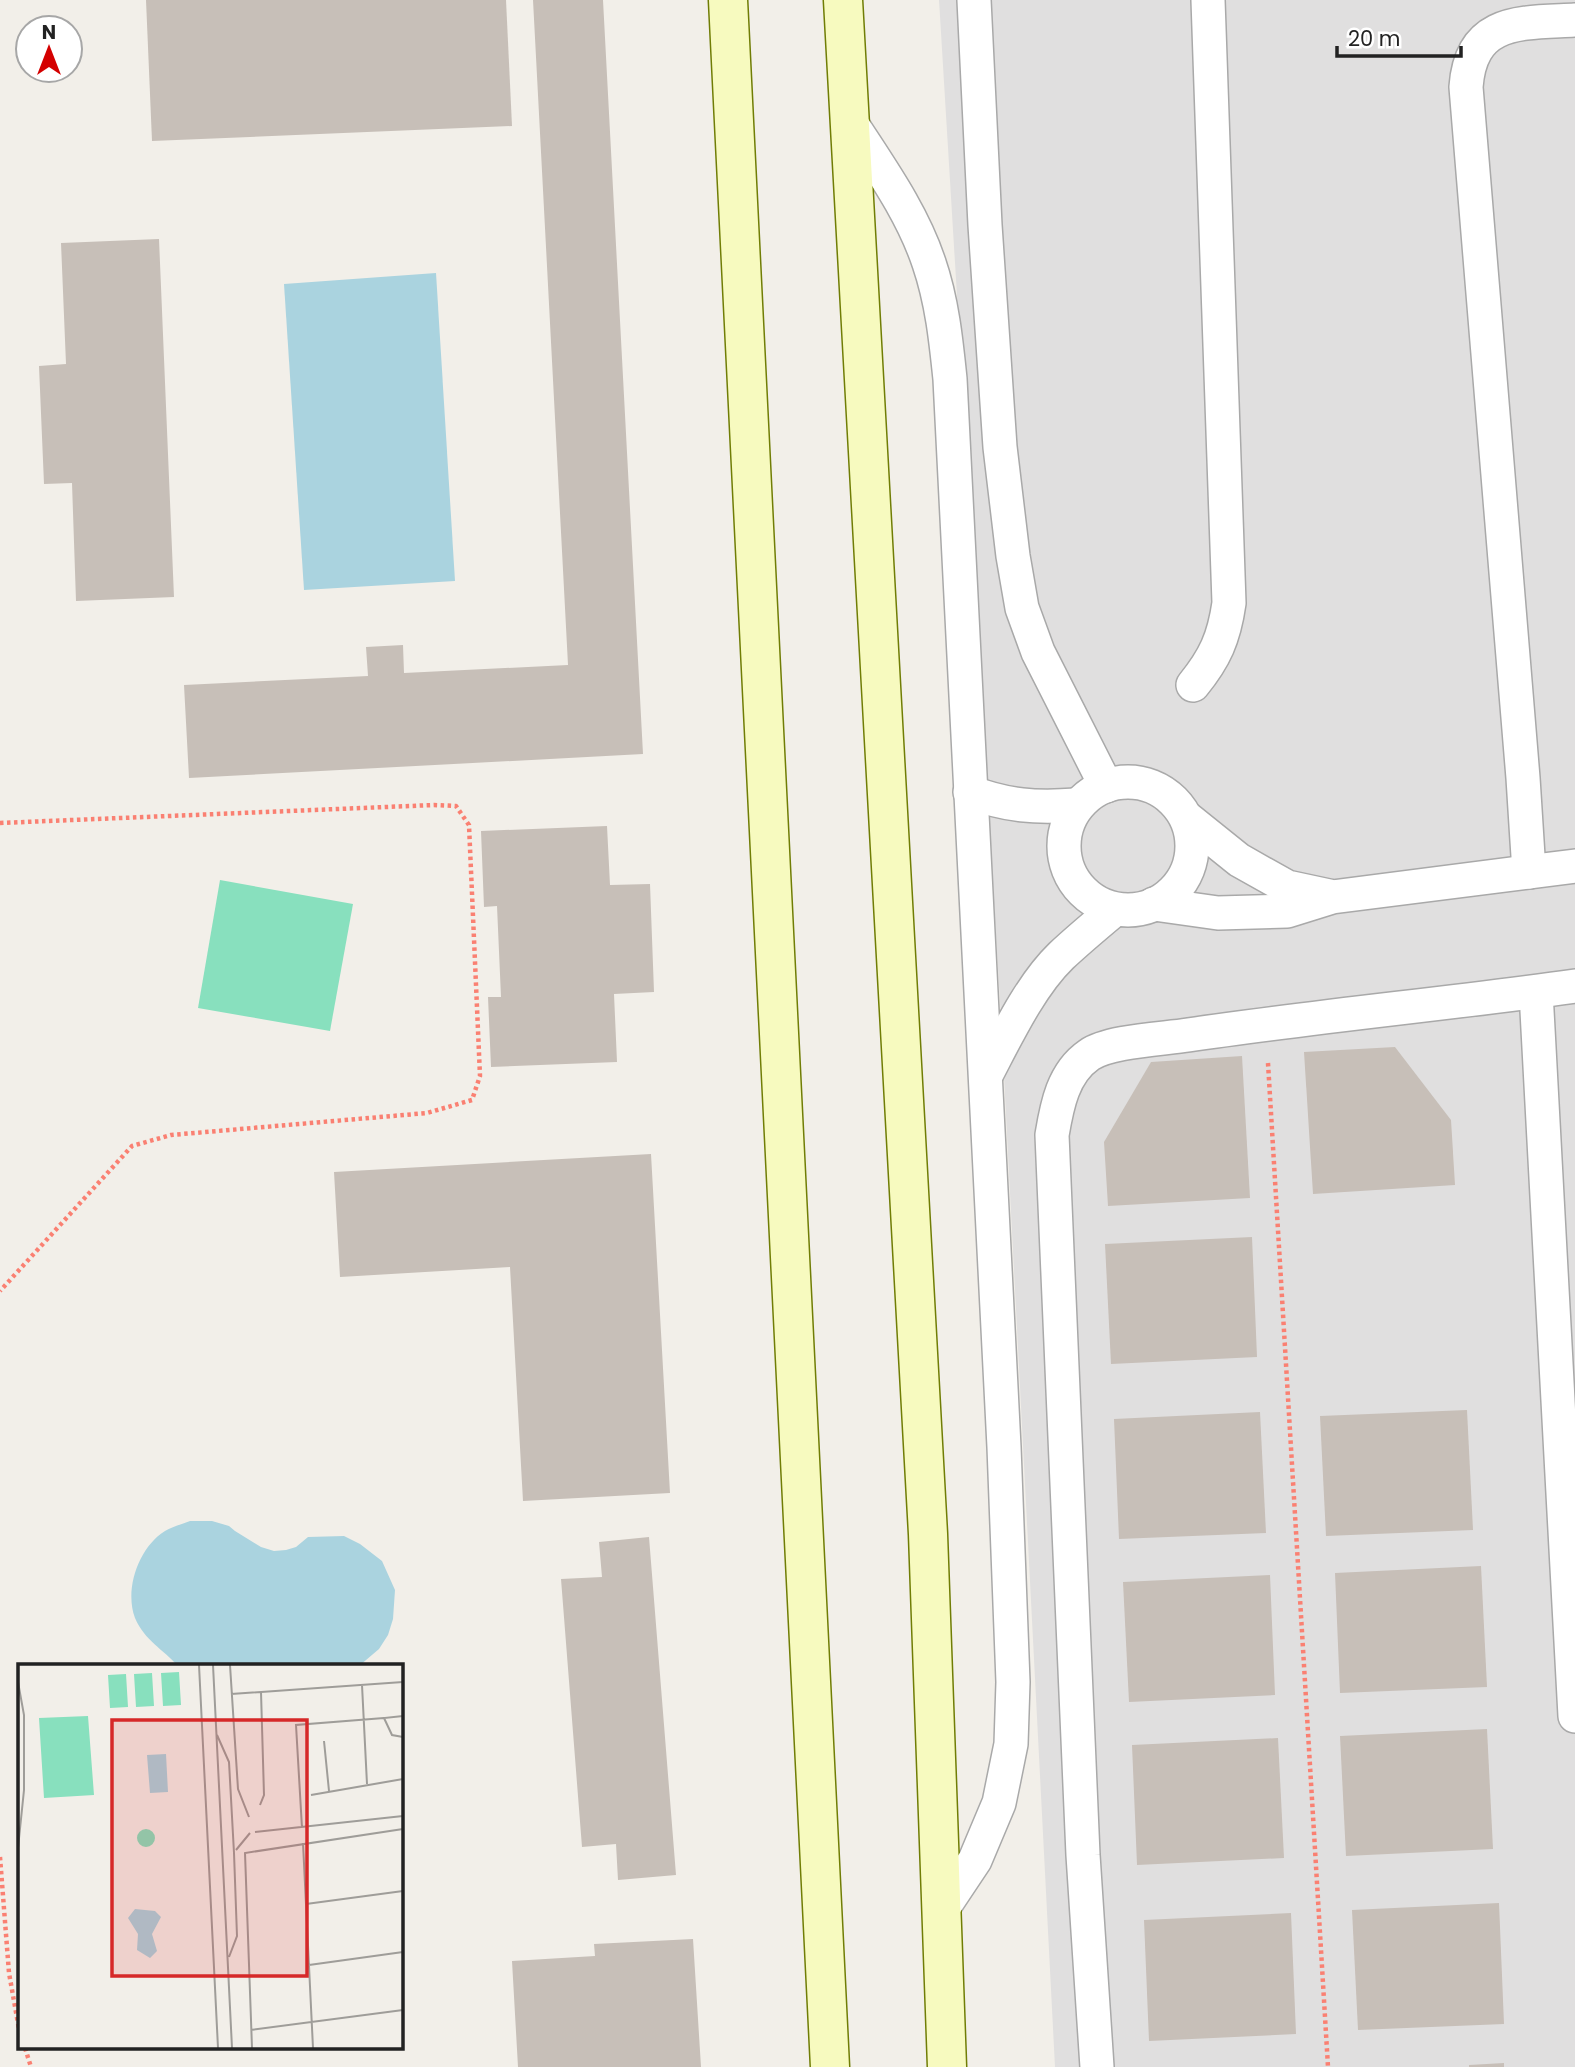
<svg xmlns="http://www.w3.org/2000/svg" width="1575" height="2067" viewBox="0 0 1575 2067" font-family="Poppins,sans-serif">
  <rect width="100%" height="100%" fill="#f2efe9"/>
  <!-- residential -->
  <polygon fill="#e0dfdf" points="939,0 1575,0 1575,2067 1055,2067 1001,1018"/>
  <!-- pitch -->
  <polygon fill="#88e0be" points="220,880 353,904 330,1031 198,1008"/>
  <!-- water -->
  <g fill="#aad3df">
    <polygon points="436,273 455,581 304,590 284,284"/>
    <path d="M190,1521h22l17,5 6,5 26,16 13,4 12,-1 10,-3 12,-10 36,-1 16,8 22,17 13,29 -2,29 -5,16 -9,14 -20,17h-181c-15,-17 -33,-25 -43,-48 -11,-29 4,-71 30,-87 7,-4 17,-7 25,-10z"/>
  </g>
  <!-- building -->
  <g fill="#c7bfb8">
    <polygon points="146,0 506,0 512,126 152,141"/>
    <polygon points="533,0 603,0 643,754 189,778 184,685 368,676 366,647 403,645 404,673 568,665"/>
    <polygon points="159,239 174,597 76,601 72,483 44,484 39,366 66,364 61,243"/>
    <polygon points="607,826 610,885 650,884 654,992 614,994 617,1062 491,1067 488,997 501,997 497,906 484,907 481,831"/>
    <polygon points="1395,1047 1451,1120 1455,1185 1313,1194 1304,1052"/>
    <polygon points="1242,1056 1250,1198 1108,1206 1104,1142 1151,1062"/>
    <polygon points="651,1154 670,1493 523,1501 510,1267 340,1277 334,1172"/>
    <polygon points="1252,1237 1257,1357 1111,1364 1105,1244"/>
    <polygon points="1467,1410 1473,1530 1326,1536 1320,1416"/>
    <polygon points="1260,1412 1266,1533 1119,1539 1114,1419"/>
    <polygon points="649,1537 676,1875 618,1880 616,1844 582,1847 561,1579 602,1577 599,1542"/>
    <polygon points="1481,1566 1487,1687 1340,1693 1335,1573"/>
    <polygon points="1270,1575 1275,1695 1129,1702 1123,1582"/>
    <polygon points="1487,1729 1493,1849 1346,1856 1340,1736"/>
    <polygon points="1278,1738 1284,1858 1137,1865 1132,1745"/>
    <polygon points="1499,1903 1504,2024 1358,2030 1352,1910"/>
    <polygon points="1291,1913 1296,2034 1149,2041 1144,1920"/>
    <polygon points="693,1939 701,2067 518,2067 512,1961 595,1956 594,1944"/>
    <polygon points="1504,2063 1504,2067 1469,2067 1469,2065"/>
  </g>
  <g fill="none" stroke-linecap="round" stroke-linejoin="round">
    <defs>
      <g id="minor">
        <polyline points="974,0 985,225 1000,447 1013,556 1022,608 1038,652 1106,786"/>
        <path d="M851,123c29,45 61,89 78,140 13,38 17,77 21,116l54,1068 9,235 -2,62 -12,59 -24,57 -34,51"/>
        <path d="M1193,685c22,-27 31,-47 36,-82l-21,-603"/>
        <circle cx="1128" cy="846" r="64"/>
        <path d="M970,792c37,14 66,16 106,13"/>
        <polyline points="1188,819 1239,860 1287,887 1329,896"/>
        <path d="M1529,872l-6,-94 -57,-691c5,-69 55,-64 109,-67"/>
        <polyline points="1154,904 1218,913 1287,911 1332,897 1575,866"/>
        <polyline points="1536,992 1575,1716"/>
        <path d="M986,1075c20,-38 44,-89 75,-119 17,-16 35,-31 53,-46"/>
        <path d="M1097,2067l-14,-212 -31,-720c5,-30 11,-62 37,-80 20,-14 74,-16 99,-20 129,-19 258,-31 387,-49"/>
      </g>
      <g id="secondary">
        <polyline points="728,0 830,2067"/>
        <polyline points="843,0 928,1534 947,2067"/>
      </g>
    </defs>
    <!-- minor casing -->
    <use href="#minor" stroke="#a9a9a9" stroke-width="36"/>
    <!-- secondary casing -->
    <use href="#secondary" stroke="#707d05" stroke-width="41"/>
    <!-- path -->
    <g stroke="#fa8072" stroke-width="4.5" stroke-dasharray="3.5 3.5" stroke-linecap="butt">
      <polyline points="0,823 434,805 456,806 469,825 480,1076 472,1100 427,1113 171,1135 132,1146 0,1291"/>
      <polyline points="1268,1063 1328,2067"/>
      <polyline points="0,1857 9,1973 19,2029"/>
      <polyline points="25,2048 31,2067"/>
    </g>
    <!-- minor -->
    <use href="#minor" stroke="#fff" stroke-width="33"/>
    <!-- secondary -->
    <use href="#secondary" stroke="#f7fabf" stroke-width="38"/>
  </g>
  <!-- overview -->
  <g transform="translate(18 1664)">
    <rect width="385" height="385" fill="#f2efe9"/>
    <path d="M161,8l2,33 -18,1 -2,-33zM134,9l2,33 -18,1 -2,-33zM108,10l2,33 -18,1 -2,-33zM70,52l6,79 -50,3 -5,-80zM119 174a9 9 0 1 1 18 0a9 9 0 1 1-18 0Z" fill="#88e0be"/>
    <path d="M148,90l2,38 -18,1 -3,-38zM117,245l20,2 6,6 -9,17 5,17 -7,7 -13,-8 1,-16 -10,-16z" fill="#aad3df"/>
    <path fill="none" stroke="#9f9d99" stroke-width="2" d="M181,1l19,383M195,1l19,383M212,1l8,124 11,28M0,18l6,33v75l-6,58M344,21l5,99M213,30l172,-12M385,52l-19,2 8,17 11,2M199,71l12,27 5,91 3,83 -8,21M306,77l5,50M293,131l92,-16M242,141l4,-10 -3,-103M284,164l-6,-103 88,-7M237,168l148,-16M285,179l10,205M218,186l14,-17M288,240l97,-13M291,301l94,-13M233,366l152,-20M234,384l-7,-195 158,-24"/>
    <path fill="#d62828" fill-opacity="0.15" stroke="#d62828" stroke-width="3.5" d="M94,56h195v256h-195z"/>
    <rect width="385" height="385" fill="none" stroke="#222" stroke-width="3.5"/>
  </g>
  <!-- north arrow -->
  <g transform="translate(49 49)"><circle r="33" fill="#ffffff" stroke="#a7a7a7" stroke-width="2"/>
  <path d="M0-5L12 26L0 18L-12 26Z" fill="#d40000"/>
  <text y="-10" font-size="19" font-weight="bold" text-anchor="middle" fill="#222222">N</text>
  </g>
  <!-- scale -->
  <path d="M1337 46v10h124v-10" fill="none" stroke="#222222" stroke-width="3.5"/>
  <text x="1348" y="46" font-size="21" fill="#222222" stroke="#ffffff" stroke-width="5" paint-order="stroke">20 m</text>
</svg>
